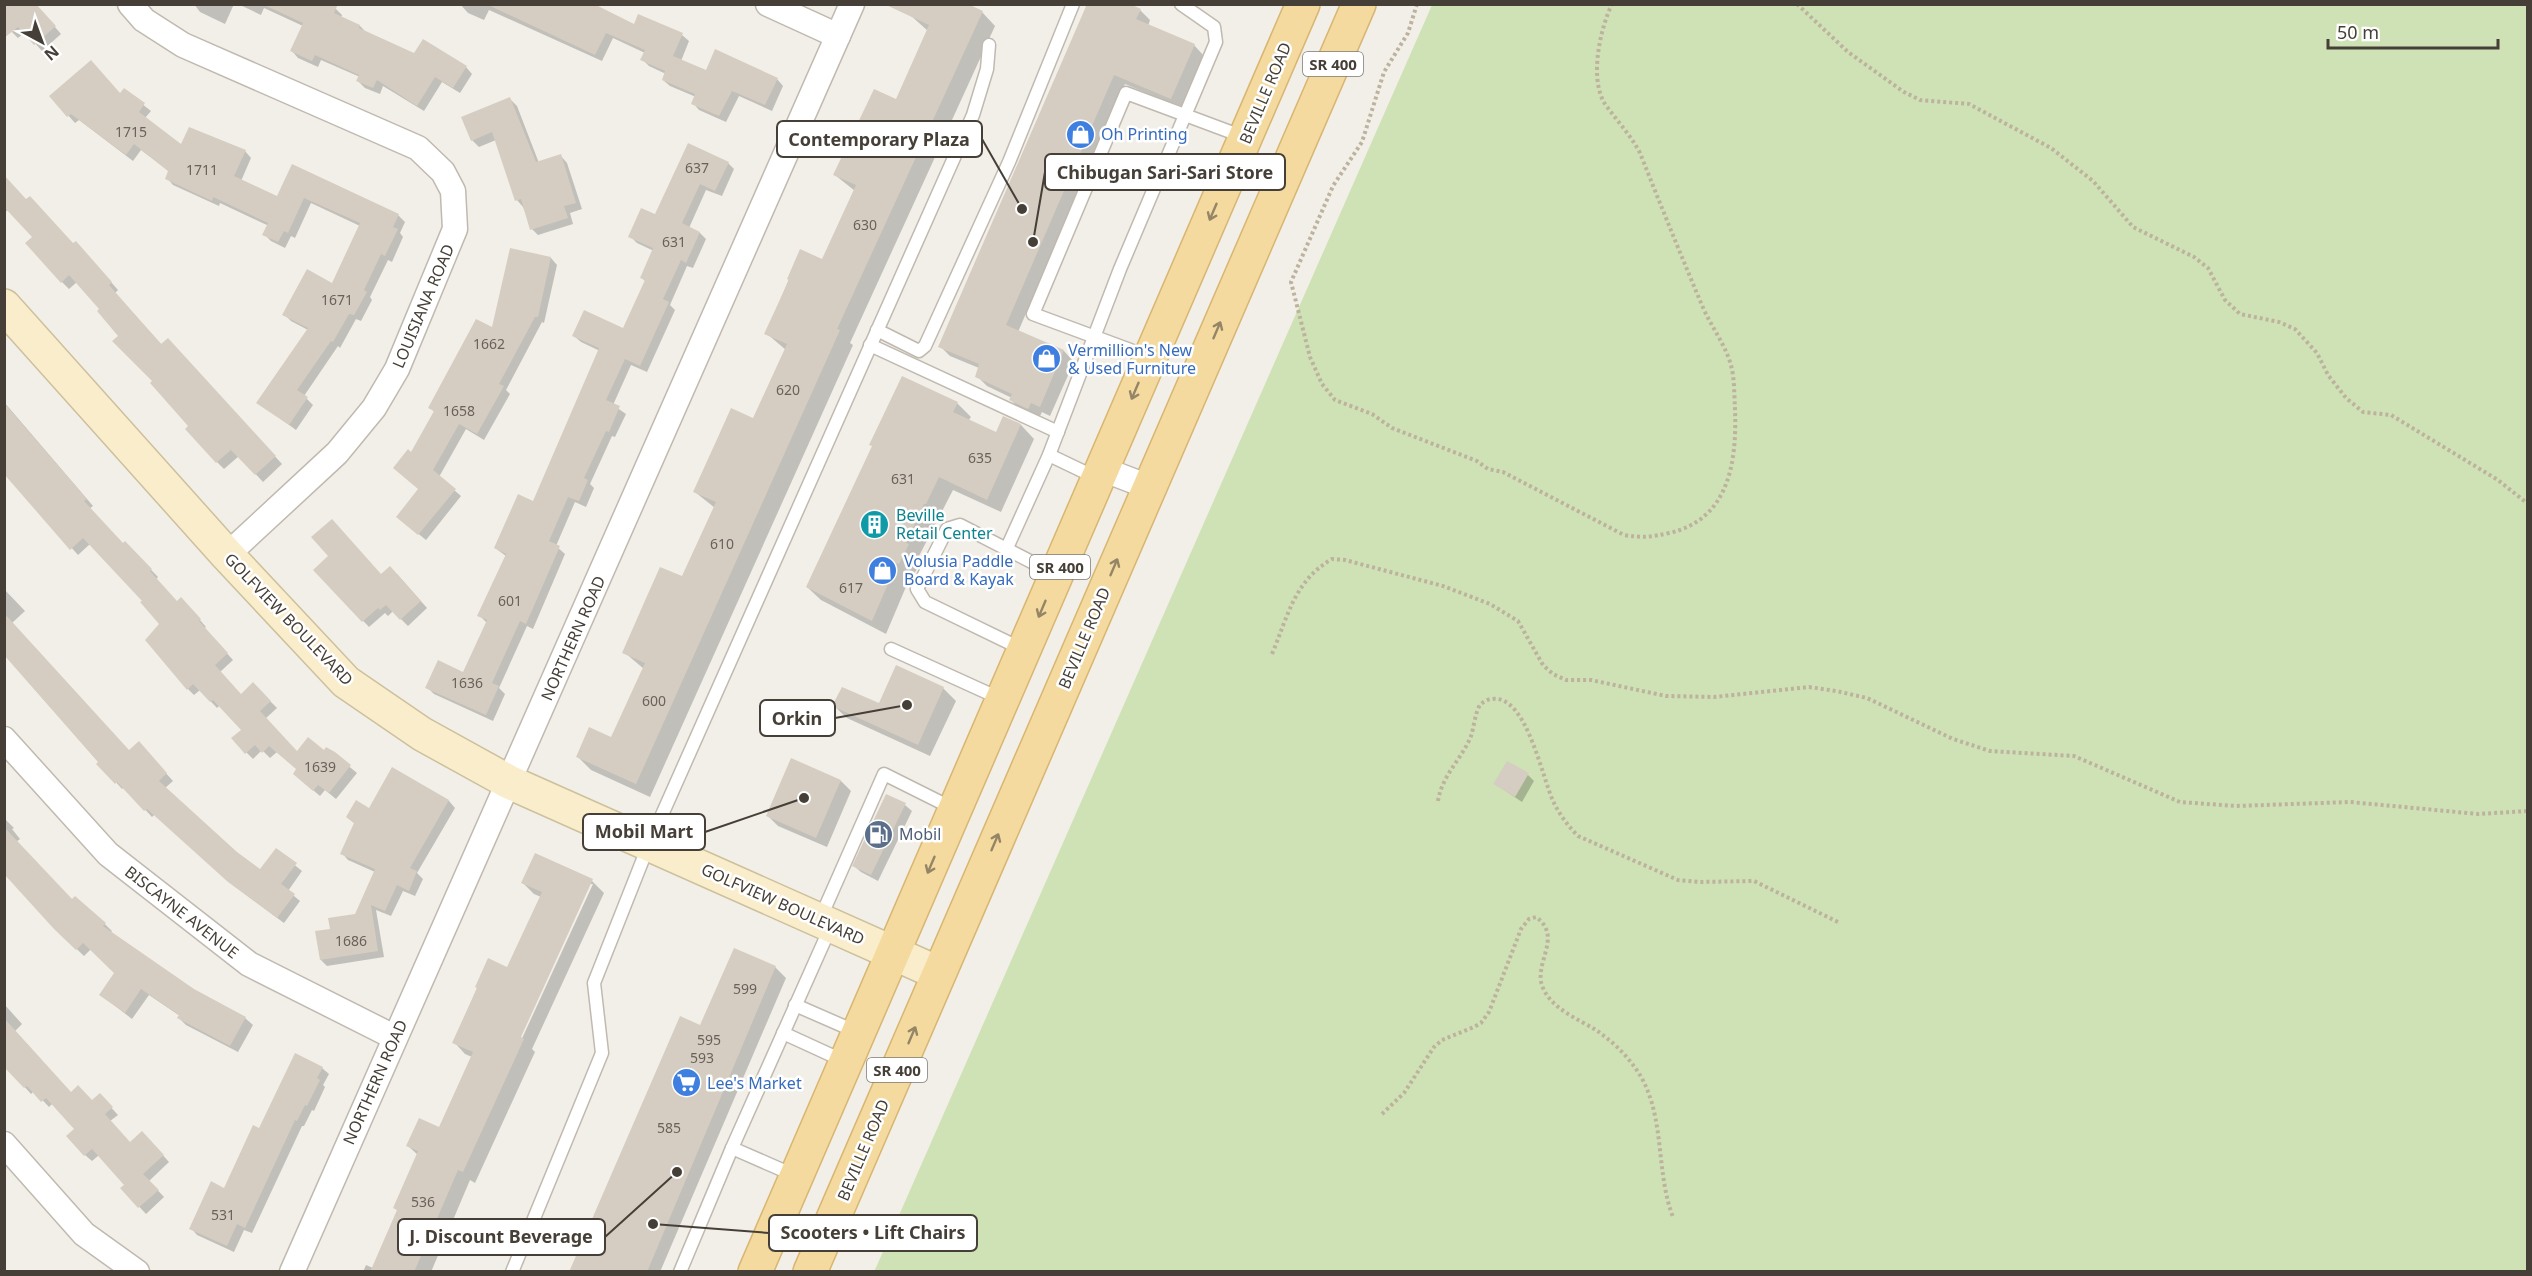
<svg xmlns="http://www.w3.org/2000/svg" width="2532" height="1276" viewBox="0 0 2532 1276" font-family="'Noto Sans',sans-serif">
  <rect width="100%" height="100%" fill="#f2efe8"/>
  <!-- green -->
  <polygon fill="#cfe2b5" points="1432,5 2527,5 2527,1271 874,1272"/>
  <!-- shadow -->
  <g fill="#0003" fill-rule="evenodd">
    <polygon points="35,4 61,34 42,51 25,32 18,38 12,32"/>
    <polygon points="194,4 234,4 225,24 200,12"/>
    <polygon points="238,4 326,4 336,9 342,15 341,18 360,26 366,32 415,55 466,67 472,74 460,93 442,82 424,111 383,86 380,94 365,88 358,81 360,77 321,60 318,67 298,58 292,51 303,26 264,8 261,15"/>
    <polygon points="460,4 580,4 635,26 639,16 682,35 689,41 681,61 707,72 777,79 783,86 772,111 739,96 726,122 699,110 693,103 696,97 670,86 663,80 666,74 649,66 642,59 645,53 613,38 602,61 489,10 484,20 468,13"/>
    <polygon points="1140,10 1150,20 1148,26 1194,45 1204,56 1181,108 1125,84 1018,332 1064,351 1074,362 1050,416 1042,412 1039,418 1021,410 1011,400 1012,398 987,386 977,376 979,368 950,356 940,346"/>
    <polygon points="982,12 995,26 850,343 853,345 650,797 591,770 577,756 611,739 644,669 624,652 683,578 715,508 695,492 753,420 786,350 766,333 801,251 823,261 855,191 835,175 896,101 928,31 909,14"/>
    <polygon points="124,90 151,111 145,118 182,146 245,151 251,158 241,181 278,198 293,166 398,215 405,222 400,233 403,237 392,262 388,260 370,297 372,300 361,321 356,319 340,348 338,346 304,396 313,405 296,430 258,402 308,330 291,321 284,314 333,285 360,226 311,203 295,238 291,236 285,248 271,241 264,234 269,226 220,203 219,206 173,185 167,178 170,172 141,150 133,161 79,120 75,123 51,96 120,95"/>
    <polygon points="510,99 517,106 539,163 561,156 567,163 582,209 570,213 573,224 538,235 532,229 523,207 517,200 496,140 479,147 472,140"/>
    <polygon points="728,163 734,169 722,196 706,190 689,228 700,233 706,239 693,268 687,266 670,305 675,310 647,372 631,365 613,405 626,414 615,437 612,436 590,484 594,488 586,507 575,502 556,546 565,554 533,629 527,626 499,688 505,694 493,721 434,694 427,687 464,674 487,623 479,615 506,556 495,548 533,503 600,351 581,342 574,336 624,330 646,282 642,278 654,251 637,243 630,236"/>
    <polygon points="4,176 26,201 74,245 83,250 118,290 115,293 162,345 175,347 282,464 263,482 239,456 224,469 217,462 187,429 190,426 101,309 77,282 69,289 62,282 34,237 9,209 4,213"/>
    <polygon points="511,250 551,258 557,265 544,323 542,322 506,390 510,394 484,440 466,429 439,477 461,496 426,540 405,523 420,490 411,454 435,413 430,407 493,329"/>
    <polygon points="4,402 93,506 89,509 123,545 125,543 158,577 156,579 177,603 188,606 206,627 204,628 233,660 220,672 241,696 260,691 277,708 265,719 298,753 334,754 357,773 336,799 325,790 320,796 301,780 298,770 277,752 270,758 262,750 253,759 233,739 243,730 220,705 217,708 200,690 194,695 188,689 161,624 144,601 90,544 78,555 4,472"/>
    <polygon points="957,403 971,417 968,421 997,434 1004,418 1021,425 1034,439 1001,512 953,490 919,556 922,559 913,576 911,575 886,634 821,600 807,587"/>
    <polygon points="315,570 381,576 397,574 427,608 408,626 393,611 388,616 385,613 369,627"/>
    <polygon points="4,589 25,611 12,623 130,752 145,750 173,781 165,788 236,853 260,871 276,850 302,871 288,891 300,901 284,923 237,888 155,814 152,817 124,787 122,789 4,654"/>
    <polygon points="897,667 943,688 956,701 930,756 847,718 834,706 880,705"/>
    <polygon points="393,769 449,801 455,808 417,873 423,879 415,896 403,891 391,916 376,910 384,957 327,966 321,960 332,930 356,915 375,872 348,860 342,853 355,824 347,817 370,810"/>
    <polygon points="1528,775 1534,781 1522,802 1495,784"/>
    <polygon points="841,781 851,791 827,847 778,826 768,816"/>
    <polygon points="887,796 905,805 912,811 878,881 861,872 854,866"/>
    <polygon points="4,818 14,828 12,829 20,839 16,842 73,901 87,907 112,931 110,933 194,990 245,1018 253,1025 238,1052 186,1025 179,1018 180,1016 149,995 132,1019 101,995 116,973 91,949 84,956 55,928 4,871"/>
    <path d="M592,881l12,12 -72,156 3,3 -60,131 -5,-3 -39,92h-68l3,-7 7,3 25,-57 -3,-3 23,-53 -10,-9 32,-17 32,-72 -7,-3 -11,-12 35,-82 19,9 33,-72 -7,-3 -11,-11zM589,884h4l-74,161 -3,-1z"/>
    <polygon points="735,950 775,967 786,978 660,1272 571,1272 701,1027"/>
    <polygon points="4,1004 22,1024 15,1031 71,1093 92,1102 106,1102 118,1115 110,1121 130,1144 149,1140 169,1162 149,1181 164,1197 146,1214 122,1188 126,1185 99,1155 92,1161 85,1155 76,1129 53,1103 49,1107 34,1091 31,1094 4,1064"/>
    <polygon points="322,1068 329,1074 323,1085 325,1087 314,1111 312,1110 304,1126 302,1126 252,1233 244,1230 234,1252 197,1235 191,1228 225,1189 260,1130"/>
  </g>
  <!-- building -->
  <g fill="#d6cdc2">
    <polygon points="4,4 36,4 56,26 34,45 18,27 4,38"/>
    <polygon points="262,4 338,4 334,13 360,25 359,28 414,53 423,39 467,66 453,88 435,77 417,106 377,80 373,88 356,81 359,75 315,55 312,61 290,51 303,23"/>
    <polygon points="486,4 594,4 634,24 638,14 683,33 673,56 706,70 715,49 778,78 765,105 732,91 719,116 691,104 695,94 662,80 665,71 640,60 645,50 606,33 595,55"/>
    <polygon points="884,4 968,4 983,11 837,329 840,330 636,784 576,757 589,727 611,737 645,663 622,653 647,596 660,567 682,576 716,502 693,492 718,437 731,408 753,418 787,344 764,334 789,280 787,279 800,249 822,259 856,185 833,175 874,89 896,99 929,25"/>
    <polygon points="1087,4 1130,4 1141,9 1136,19 1195,44 1171,99 1114,75 1006,325 1064,350 1040,407 1031,403 1028,409 1009,400 1012,394 975,377 979,364 938,347"/>
    <polygon points="91,60 120,93 124,88 145,103 139,112 181,144 189,127 246,150 234,176 277,196 292,164 399,214 393,227 398,229 385,256 381,254 364,290 367,292 354,315 349,314 333,342 331,341 297,390 308,397 289,425 256,403 308,328 282,315 307,269 332,283 360,223 304,198 288,233 284,231 278,242 262,235 268,223 213,197 212,201 165,179 168,171 134,144 126,155 71,114 67,117 49,96"/>
    <polygon points="510,97 536,162 561,154 576,203 564,206 568,218 530,230 521,199 515,201 492,132 471,141 461,117"/>
    <polygon points="688,143 729,162 715,191 700,184 682,223 700,232 686,263 681,260 663,299 669,302 640,366 625,359 606,400 620,406 609,432 606,431 584,478 588,480 579,501 568,497 549,541 560,546 526,624 520,621 505,654 492,683 499,686 486,715 425,688 438,660 463,672 487,620 477,616 506,554 494,548 518,494 533,501 599,348 572,336 584,310 623,328 645,280 640,278 653,248 628,237 641,208 655,214"/>
    <polygon points="4,175 26,199 30,196 73,243 76,241 112,282 109,285 161,344 168,338 276,456 255,475 231,450 216,463 185,429 188,426 150,383 152,381 112,341 118,336 97,311 99,309 69,275 61,283 25,243 32,237 4,207"/>
    <polygon points="510,248 551,257 538,317 535,317 499,384 504,386 477,434 459,424 433,470 456,489 418,535 396,517 418,489 393,468 408,449 411,452 434,411 428,408 476,319 492,327"/>
    <polygon points="902,376 958,402 953,412 996,432 1003,416 1021,424 987,500 939,477 926,504 924,504 906,543 909,544 899,564 897,563 872,621 806,587 872,446 869,445"/>
    <polygon points="4,403 87,499 84,501 123,543 125,541 152,569 150,571 177,601 181,597 201,619 199,621 228,653 215,665 241,694 253,682 271,701 260,711 297,751 308,737 324,750 326,747 335,752 351,765 329,793 318,785 313,791 293,774 296,769 269,746 262,753 255,745 245,754 231,738 241,730 213,700 210,702 193,684 187,690 145,640 159,624 140,602 142,601 83,538 70,550 4,474"/>
    <polygon points="332,519 381,574 390,566 421,601 400,620 386,605 380,610 378,608 362,622 313,570 328,556 311,537"/>
    <polygon points="4,613 129,750 139,741 167,773 159,781 237,852 260,869 276,848 297,863 281,884 295,894 277,918 228,882 147,809 144,811 117,782 115,784 96,764 98,762 4,655"/>
    <polygon points="896,665 944,687 918,745 832,706 842,687 879,703"/>
    <polygon points="791,758 841,780 816,838 766,816"/>
    <polygon points="1507,761 1529,773 1515,797 1493,784"/>
    <polygon points="392,767 449,800 410,868 417,871 409,891 397,885 385,911 371,905 378,951 320,960 315,931 330,929 328,918 355,914 375,869 340,854 354,823 346,817 356,800 369,808"/>
    <polygon points="886,794 906,803 871,875 852,866"/>
    <polygon points="4,827 72,899 75,896 106,923 103,926 194,989 246,1017 230,1046 177,1018 179,1015 141,989 125,1013 99,995 114,973 83,943 76,950 54,929 4,874"/>
    <polygon points="535,853 593,879 521,1037 524,1039 463,1172 458,1170 414,1272 370,1272 397,1210 393,1208 418,1151 406,1146 419,1118 439,1127 473,1052 452,1043 477,988 475,987 488,958 507,967 542,892 521,883"/>
    <polygon points="734,948 776,966 647,1272 569,1272 680,1016 700,1025"/>
    <polygon points="4,1018 71,1092 78,1085 92,1100 100,1093 113,1107 105,1114 130,1142 142,1131 164,1155 143,1174 159,1190 138,1208 120,1188 124,1185 92,1149 84,1156 66,1136 74,1129 46,1098 41,1102 27,1086 24,1088 4,1067"/>
    <polygon points="295,1053 323,1067 317,1078 320,1080 307,1106 305,1105 297,1121 295,1120 245,1228 237,1224 227,1246 189,1229 211,1181 224,1188 253,1125 259,1128"/>
  </g>
  <g fill="none" stroke-linecap="round" stroke-linejoin="round">
    <defs>
      <g id="lane">
        <polyline points="877,330 919,351 925,346 1009,162 1073,4"/>
        <polyline points="870,345 1058,432"/>
        <polyline points="1149,357 1033,314 1126,93 1244,137"/>
        <polyline points="1049,455 1097,478"/>
        <polyline points="1006,550 1049,455 1120,269 1216,42 1214,27 1181,4"/>
        <polyline points="891,649 1001,699"/>
        <polyline points="1024,650 925,602 917,589 947,529 960,525 1055,574"/>
        <polyline points="820,919 884,774 954,809"/>
        <polyline points="795,1005 857,1032"/>
        <polyline points="783,1033 844,1061"/>
        <polyline points="732,1148 796,1176"/>
        <polyline points="512,1272 602,1053 594,983 649,844 973,115 987,69 989,45"/>
        <polyline points="680,1272 732,1148 831,926"/>
      </g>
      <g id="street">
        <polyline points="130,4 144,20 183,45 418,148 443,172 453,191 455,229 397,369 374,408 337,453 227,555"/>
        <polyline points="768,4 838,36"/>
        <polyline points="1102,469 1149,487"/>
        <polyline points="4,739 108,854 249,964 394,1037"/>
        <polyline points="4,1144 84,1234 137,1272"/>
        <polyline points="292,1272 852,4"/>
      </g>
      <polyline id="secondary" points="4,306 227,555 346,682 422,734 509,782 938,973"/>
      <g id="primary">
        <polyline points="755,1272 1303,4"/>
        <polyline points="810,1272 1359,4"/>
      </g>
    </defs>
    <!-- lane casing -->
    <use href="#lane" stroke="#c0b9af" stroke-width="15"/>
    <!-- street casing -->
    <use href="#street" stroke="#c0b9af" stroke-width="27"/>
    <!-- secondary casing -->
    <use href="#secondary" stroke="#cdc09c" stroke-width="36"/>
    <!-- primary casing -->
    <use href="#primary" stroke="#d8b671" stroke-width="36"/>
    <!-- path -->
    <g stroke="#bdb29e" stroke-width="4" stroke-dasharray="3 3" stroke-linecap="butt">
      <path d="M1417,4l-9,29 -24,39 -22,70 -29,44 -42,96 19,75 12,27 13,16 37,14 20,14 85,33 11,8 15,3 121,63c17,3 28,2 45,-2 60,-13 68,-71 66,-124 -1,-16 0,-34 -6,-50 -6,-17 -17,-32 -25,-49 -22,-52 -43,-104 -64,-157 -10,-19 -23,-32 -35,-49 -16,-25 -5,-75 7,-100"/>
      <polyline points="1797,4 1848,52 1904,92 1920,100 1969,104 2051,148 2093,181 2133,227 2194,257 2208,268 2225,300 2240,314 2279,322 2295,329 2317,353 2328,375 2346,398 2363,412 2391,415 2498,480 2528,504"/>
      <path d="M1272,654c16,-38 22,-73 60,-95l13,1 98,26 47,18 28,17 25,44 10,9 13,6h25l75,16 48,1 95,-10 27,4 31,7 86,41 37,12 84,5 106,46 56,4 114,-4 128,12 50,-3"/>
      <path d="M1438,801c4,-26 24,-42 33,-65 3,-9 4,-23 9,-31 3,-3 8,-6 12,-6 35,-5 50,80 62,104 6,12 14,23 24,33l100,44 21,2 55,-1 84,41"/>
      <path d="M1382,1114l22,-21 30,-46 8,-7 32,-13 7,-4 8,-11 32,-83 8,-10 7,-2c28,20 -4,47 7,71 9,21 35,31 53,42 16,11 31,25 42,42 28,43 17,99 35,145"/>
    </g>
    <!-- lane -->
    <use href="#lane" stroke="#fff" stroke-width="12"/>
    <!-- street -->
    <use href="#street" stroke="#fff" stroke-width="24"/>
    <!-- secondary -->
    <use href="#secondary" stroke="#f9edcb" stroke-width="33"/>
    <!-- primary -->
    <use href="#primary" stroke="#f4da9f" stroke-width="33"/>
  </g>
  <!-- one-way arrows -->
  <defs><path id="oneway-shaft" d="M-6 0H5M1.5-3L5.5 0L1.5 3" fill="none" stroke-width="1.6" stroke-linecap="round" stroke-linejoin="round" transform="scale(1.5)"/></defs>
  <g stroke="#948566">
    <use href="#oneway-shaft" transform="translate(1213 212) rotate(113)"/>
    <use href="#oneway-shaft" transform="translate(1217 330) rotate(-67)"/>
    <use href="#oneway-shaft" transform="translate(1135 391) rotate(113)"/>
    <use href="#oneway-shaft" transform="translate(1114 567) rotate(-67)"/>
    <use href="#oneway-shaft" transform="translate(1042 609) rotate(113)"/>
    <use href="#oneway-shaft" transform="translate(995 842) rotate(-67)"/>
    <use href="#oneway-shaft" transform="translate(931 865) rotate(113)"/>
    <use href="#oneway-shaft" transform="translate(912 1035) rotate(-67)"/>
  </g>
  <!-- icons -->
  <defs>
    <symbol id="shop-disc" viewBox="-11 -11 22 22"><circle r="9.5" fill="#3f7fe0" stroke="#fff"/><path d="M-5-2.5h2.3a2.7 3.5 0 0 1 5.4 0H5L5.5 6h-11ZM-1.5-2.5h3a1.5 2.3 0 0 0-3 0Z" fill="#fff"/></symbol>
    <symbol id="building-disc" viewBox="-11 -11 22 22"><circle r="9.5" fill="#0f9aa8" stroke="#fff"/><path d="M-4-6H4V6H1V3H-1V6H-4ZM-2.5-4.3h1.7v1.8h-1.7ZM.8-4.3h1.7v1.8H.8ZM-2.5-1h1.7V.8h-1.7ZM.8-1h1.7V.8H.8Z" fill="#fff"/></symbol>
    <symbol id="fuel-disc" viewBox="-11 -11 22 22"><circle r="9.5" fill="#5c6f8a" stroke="#fff"/><path d="M-5.5-6h7V0h2V4h1.3V-2.5L3-4.5l.8-.8L6-3V5H2.5V1h-1V6h-7ZM-4.2-4.7v3.2H.2V-4.7Z" fill="#fff"/></symbol>
    <symbol id="supermarket-disc" viewBox="-11 -11 22 22"><circle r="9.5" fill="#3f7fe0" stroke="#fff"/><path d="M-6-5.5h2.5l.6 2H6L4.5 2H-2.5L-4.4-4H-6ZM-1.5 3.2a1.3 1.3 0 1 0 .1 0ZM3 3.2a1.3 1.3 0 1 0 .1 0Z" fill="#fff"/></symbol>
  </defs>
  <g fill-rule="evenodd">
    <use href="#shop-disc" x="1064" y="118" width="33" height="33"/>
    <use href="#shop-disc" x="1030" y="342" width="33" height="33"/>
    <use href="#building-disc" x="858" y="508" width="33" height="33"/>
    <use href="#shop-disc" x="866" y="554" width="33" height="33"/>
    <use href="#fuel-disc" x="862" y="818" width="33" height="33"/>
    <use href="#supermarket-disc" x="670" y="1066" width="33" height="33"/>
  </g>
  <g text-anchor="middle" dominant-baseline="central" stroke-width="5" stroke-linejoin="round" paint-order="stroke">
    <!-- number labels -->
    <g font-size="14" fill="#69625a">
      <text x="131" y="131">1715</text>
      <text x="697" y="167">637</text>
      <text x="202" y="169">1711</text>
      <text x="865" y="224">630</text>
      <text x="674" y="241">631</text>
      <text x="337" y="299">1671</text>
      <text x="489" y="343">1662</text>
      <text x="788" y="389">620</text>
      <text x="459" y="410">1658</text>
      <text x="980" y="457">635</text>
      <text x="903" y="478">631</text>
      <text x="722" y="543">610</text>
      <text x="851" y="587">617</text>
      <text x="510" y="600">601</text>
      <text x="467" y="682">1636</text>
      <text x="654" y="700">600</text>
      <text x="320" y="766">1639</text>
      <text x="351" y="940">1686</text>
      <text x="745" y="988">599</text>
      <text x="709" y="1039">595</text>
      <text x="702" y="1057">593</text>
      <text x="669" y="1127">585</text>
      <text x="423" y="1201">536</text>
      <text x="223" y="1214">531</text>
    </g>
    <!-- shield labels -->
    <g fill="#fff" stroke="#7d7973" stroke-width="1.5">
      <rect x="1303" y="52" width="60" height="24" rx="4.5"/>
      <rect x="1030" y="555" width="60" height="24" rx="4.5"/>
      <rect x="867" y="1058" width="60" height="24" rx="4.5"/>
    </g>
    <g font-size="15" font-weight="bold" fill="#453f37">
      <text x="1333" y="64">SR 400</text>
      <text x="1060" y="567">SR 400</text>
      <text x="897" y="1070">SR 400</text>
    </g>
    <!-- street labels -->
    <g font-size="16" fill="#453f37" stroke="#fff">
      <text transform="translate(1265 93) rotate(-67)">BEVILLE ROAD</text>
      <text transform="translate(423 306) rotate(-67)">LOUISIANA ROAD</text>
      <text transform="translate(289 619) rotate(46)">GOLFVIEW BOULEVARD</text>
      <text transform="translate(573 638) rotate(-66)">NORTHERN ROAD</text>
      <text transform="translate(1084 638) rotate(-67)">BEVILLE ROAD</text>
      <text transform="translate(783 904) rotate(24)">GOLFVIEW BOULEVARD</text>
      <text transform="translate(182 912) rotate(38)">BISCAYNE AVENUE</text>
      <text transform="translate(375 1082) rotate(-66)">NORTHERN ROAD</text>
      <text transform="translate(863 1150) rotate(-67)">BEVILLE ROAD</text>
    </g>
    <!-- shop labels -->
    <g font-size="16" fill="#366cbe" stroke="#fff" text-anchor="start">
      <text x="1101" y="134">Oh Printing</text>
      <text x="1068" y="350">Vermillion's New<tspan x="1068" dy="18">&amp; Used Furniture</tspan></text>
      <text x="904" y="561">Volusia Paddle<tspan x="904" dy="18">Board &amp; Kayak</tspan></text>
      <text x="707" y="1083">Lee's Market</text>
    </g>
    <!-- culture labels -->
    <g font-size="16" fill="#0d838f" stroke="#fff" text-anchor="start">
      <text x="896" y="515">Beville<tspan x="896" dy="18">Retail Center</tspan></text>
    </g>
    <!-- service labels -->
    <g font-size="16" fill="#4e5e75" stroke="#fff" text-anchor="start">
      <text x="899" y="834">Mobil</text>
    </g>
  </g>
  <!-- callouts -->
  <path fill="none" stroke="#453f37" stroke-width="2" d="M1022 209L982 139M1033 242L1045 172M907 705L835 718M804 798L705 832M653 1224L769 1233M677 1172L605 1237"/>
  <g fill="#453f37" stroke="#fff" stroke-width="2">
    <circle cx="1022" cy="209" r="6"/>
    <circle cx="1033" cy="242" r="6"/>
    <circle cx="907" cy="705" r="6"/>
    <circle cx="804" cy="798" r="6"/>
    <circle cx="653" cy="1224" r="6"/>
    <circle cx="677" cy="1172" r="6"/>
  </g>
  <g fill="#fff" stroke="#453f37" stroke-width="2">
    <rect x="777" y="121" width="205" height="36" rx="6"/>
    <rect x="1045" y="154" width="240" height="36" rx="6"/>
    <rect x="760" y="700" width="75" height="36" rx="6"/>
    <rect x="583" y="814" width="122" height="36" rx="6"/>
    <rect x="769" y="1215" width="208" height="36" rx="6"/>
    <rect x="398" y="1219" width="207" height="36" rx="6"/>
  </g>
  <g font-size="18" text-anchor="middle" font-weight="bold" fill="#453f37">
    <text x="879" y="146">Contemporary Plaza</text>
    <text x="1165" y="179">Chibugan Sari-Sari Store</text>
    <text x="797" y="725">Orkin</text>
    <text x="644" y="838">Mobil Mart</text>
    <text x="873" y="1239">Scooters • Lift Chairs</text>
    <text x="501" y="1243">J. Discount Beverage</text>
  </g>
  <!-- border -->
  <rect width="2532" height="1276" fill="none" stroke="#453f37" stroke-width="12"/>
  <!-- north arrow -->
  <g transform="translate(42 42) rotate(139)" stroke="#ffffff" stroke-width="4.5" paint-order="stroke">
  <path d="M0-4.5L10 22L0 15L-10 22Z" fill="#453f37"/>
  <text y="-9" font-size="16" font-weight="bold" text-anchor="middle" fill="#453f37">N</text>
  </g>
  <!-- scale -->
  <path d="M2328 39v9h170v-9" fill="none" stroke="#453f37" stroke-width="3"/>
  <text x="2337" y="39" font-size="18" fill="#453f37" stroke="#ffffff" stroke-width="4.5" paint-order="stroke">50 m</text>
</svg>
